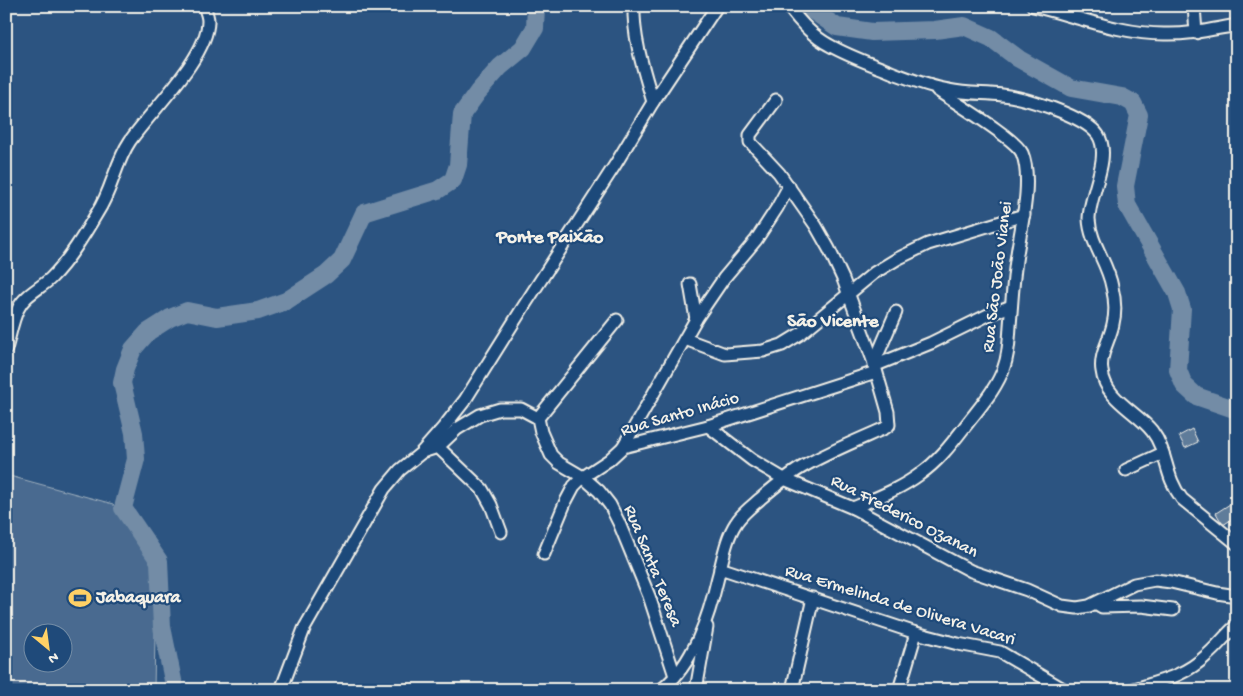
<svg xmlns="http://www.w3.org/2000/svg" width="1243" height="696" viewBox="0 0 1243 696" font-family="'Gochi Hand',sans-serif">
  <rect width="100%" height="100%" fill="#2c5481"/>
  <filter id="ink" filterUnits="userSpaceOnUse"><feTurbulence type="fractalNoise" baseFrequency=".02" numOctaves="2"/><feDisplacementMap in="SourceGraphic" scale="10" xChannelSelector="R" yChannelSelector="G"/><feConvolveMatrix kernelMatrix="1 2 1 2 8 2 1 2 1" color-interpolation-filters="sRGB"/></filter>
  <g filter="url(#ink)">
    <!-- green -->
    <path fill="#496b90" stroke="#9eaebc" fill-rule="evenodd" d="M6,475l107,29 39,59 3,72 -1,55h-148zM32,634h30v30h-30z"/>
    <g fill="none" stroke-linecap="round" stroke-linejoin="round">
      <!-- river -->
      <g stroke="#738ca6" stroke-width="18">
        <polyline points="806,6 837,27 872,32 935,30 964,26 991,38 1019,59 1071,88 1122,97 1133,103 1139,115 1125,186 1127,205 1177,293 1182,309 1178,370 1184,385 1196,396 1237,410"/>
        <polyline points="175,690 162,627 159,561 123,508 136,459 134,433 122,383 125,369 133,349 148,332 170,318 187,311 217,317 258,311 286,301 326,275 342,260 364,213 438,190 453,180 458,165 462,114 478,92 500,67 523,48 535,28 536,6"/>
      </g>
    </g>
    <!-- building -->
    <g fill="#5e7b9a" stroke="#f4f1e8">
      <polygon points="1192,429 1198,442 1185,448 1179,436"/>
      <polygon points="1230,504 1237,516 1223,525 1216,513"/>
    </g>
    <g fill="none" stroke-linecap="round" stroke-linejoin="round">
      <defs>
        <g id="minor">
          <path d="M634,6c-1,33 10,65 19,96"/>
          <path d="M788,6c11,15 24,30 41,39 19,11 42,19 62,27 19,7 38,15 58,18 17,4 35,3 53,5 22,2 83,21 96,40 14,22 -9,60 -9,84 1,24 19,44 23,68 3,12 4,25 1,37 -3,16 -14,31 -11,47 3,28 34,40 50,60 16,21 12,45 30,68l55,45"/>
          <path d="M1033,6c43,10 87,28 131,28 25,1 49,-5 73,-9"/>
          <polyline points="1194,6 1196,33"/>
          <polyline points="690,284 696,319"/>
          <polyline points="685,339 725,354 763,351 782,345 800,334 874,273 897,259 928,244 1024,215"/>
          <path d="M6,349c4,-13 6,-28 12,-40 6,-14 23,-21 33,-31 18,-18 33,-43 46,-65 15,-22 18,-50 33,-72 20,-29 78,-84 78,-120 0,-5 -2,-10 -4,-15"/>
          <polyline points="874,363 896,312"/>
          <polyline points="874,366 931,343 988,315 1011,306"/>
          <polyline points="538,418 617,320"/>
          <polyline points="708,426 752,460 784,479 853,508 971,571 1027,590 1062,606 1077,608 1089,606 1134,584 1155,580 1171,582 1217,593 1237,596"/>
          <polyline points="438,447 482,489 491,505 501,532"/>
          <polyline points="623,447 696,319 724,278 756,240 777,208 789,186"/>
          <polyline points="422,452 438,447 457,429 480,415 500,409 521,409 538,418 541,432 551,455 559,463 583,477 599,491 610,505 619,523 649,596 675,676"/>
          <polyline points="1126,470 1163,453"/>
          <path d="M853,508c23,-10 47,-19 67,-34 22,-15 37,-38 54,-59 11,-14 24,-30 30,-48 5,-13 5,-27 6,-41 2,-24 3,-48 7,-72 4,-27 16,-75 5,-101 -7,-15 -68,-51 -85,-63"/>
          <polyline points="544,554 565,503 574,486 583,477 609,460 623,447 708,426 876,372"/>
          <polyline points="720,568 916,633 958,644 1000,652 1065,690"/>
          <polyline points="1097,604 1102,607 1141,606 1173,610"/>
          <polyline points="281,690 304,629 384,489 400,470 421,453 443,428 465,400 522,309 615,165 653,102 717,6"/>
          <path d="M661,690c33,-26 48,-74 57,-113 5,-18 8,-39 18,-54 6,-10 16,-17 24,-24 14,-12 29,-25 46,-34 25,-14 52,-25 79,-37l4,-3 -1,-13 -14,-49 -31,-84 -14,-30 -13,-23 -37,-53 -29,-31v-7l26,-35"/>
          <polyline points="696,690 707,627"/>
          <polyline points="792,690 813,598"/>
          <polyline points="899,690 916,633"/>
          <path d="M1131,690c29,-9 53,-13 76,-35 11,-9 19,-21 30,-30"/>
        </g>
      </defs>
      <!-- minor casing -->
      <use href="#minor" stroke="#f4f1e8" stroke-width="15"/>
      <!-- minor -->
      <use href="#minor" stroke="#1f4a7a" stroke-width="11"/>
    </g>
  </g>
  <!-- icons -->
  <defs>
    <symbol id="stadium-bare" viewBox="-9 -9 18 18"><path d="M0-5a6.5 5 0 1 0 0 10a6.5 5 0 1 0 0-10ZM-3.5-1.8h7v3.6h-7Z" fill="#ffd166" stroke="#1f4a7a" stroke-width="2.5" paint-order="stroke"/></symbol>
  </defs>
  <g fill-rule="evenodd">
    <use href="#stadium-bare" x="64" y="582" width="32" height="32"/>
  </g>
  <g text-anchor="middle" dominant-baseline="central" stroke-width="4.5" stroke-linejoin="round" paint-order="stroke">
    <!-- street labels -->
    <g font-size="18" fill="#f4f1e8" stroke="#1f4a7a">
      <text transform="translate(998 277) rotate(-83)">Rua São João Vianei</text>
      <text transform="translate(680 415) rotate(-16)">Rua Santo Inácio</text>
      <text transform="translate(904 517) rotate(27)">Rua Frederico Ozanan</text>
      <text transform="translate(652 566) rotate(68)">Rua Santa Teresa</text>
      <text transform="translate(900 606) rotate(17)">Rua Ermelinda de Olivera Vacari</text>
    </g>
    <!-- poi labels -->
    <g font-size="18" font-weight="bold" fill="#f4f1e8" stroke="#1f4a7a" text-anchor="start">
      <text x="96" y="598">Jabaquara</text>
    </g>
    <!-- neighbourhood labels -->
    <g font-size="19" font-weight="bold" fill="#f4f1e8" stroke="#1f4a7a">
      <text x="550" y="238">Ponte Paixão</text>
      <text x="833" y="322">São Vicente</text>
    </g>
  </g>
  <!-- margin -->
  <rect width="1243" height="696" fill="none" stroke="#1f4a7a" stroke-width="25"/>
  <rect x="12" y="12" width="1218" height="671" fill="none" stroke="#f4f1e8" stroke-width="2" filter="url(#ink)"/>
  <!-- north arrow -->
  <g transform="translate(48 648) rotate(151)"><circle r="24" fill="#1f4a7a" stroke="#748da6"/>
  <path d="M0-4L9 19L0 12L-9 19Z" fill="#ffd166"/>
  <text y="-8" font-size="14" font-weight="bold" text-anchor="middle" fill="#f4f1e8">N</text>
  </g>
</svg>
